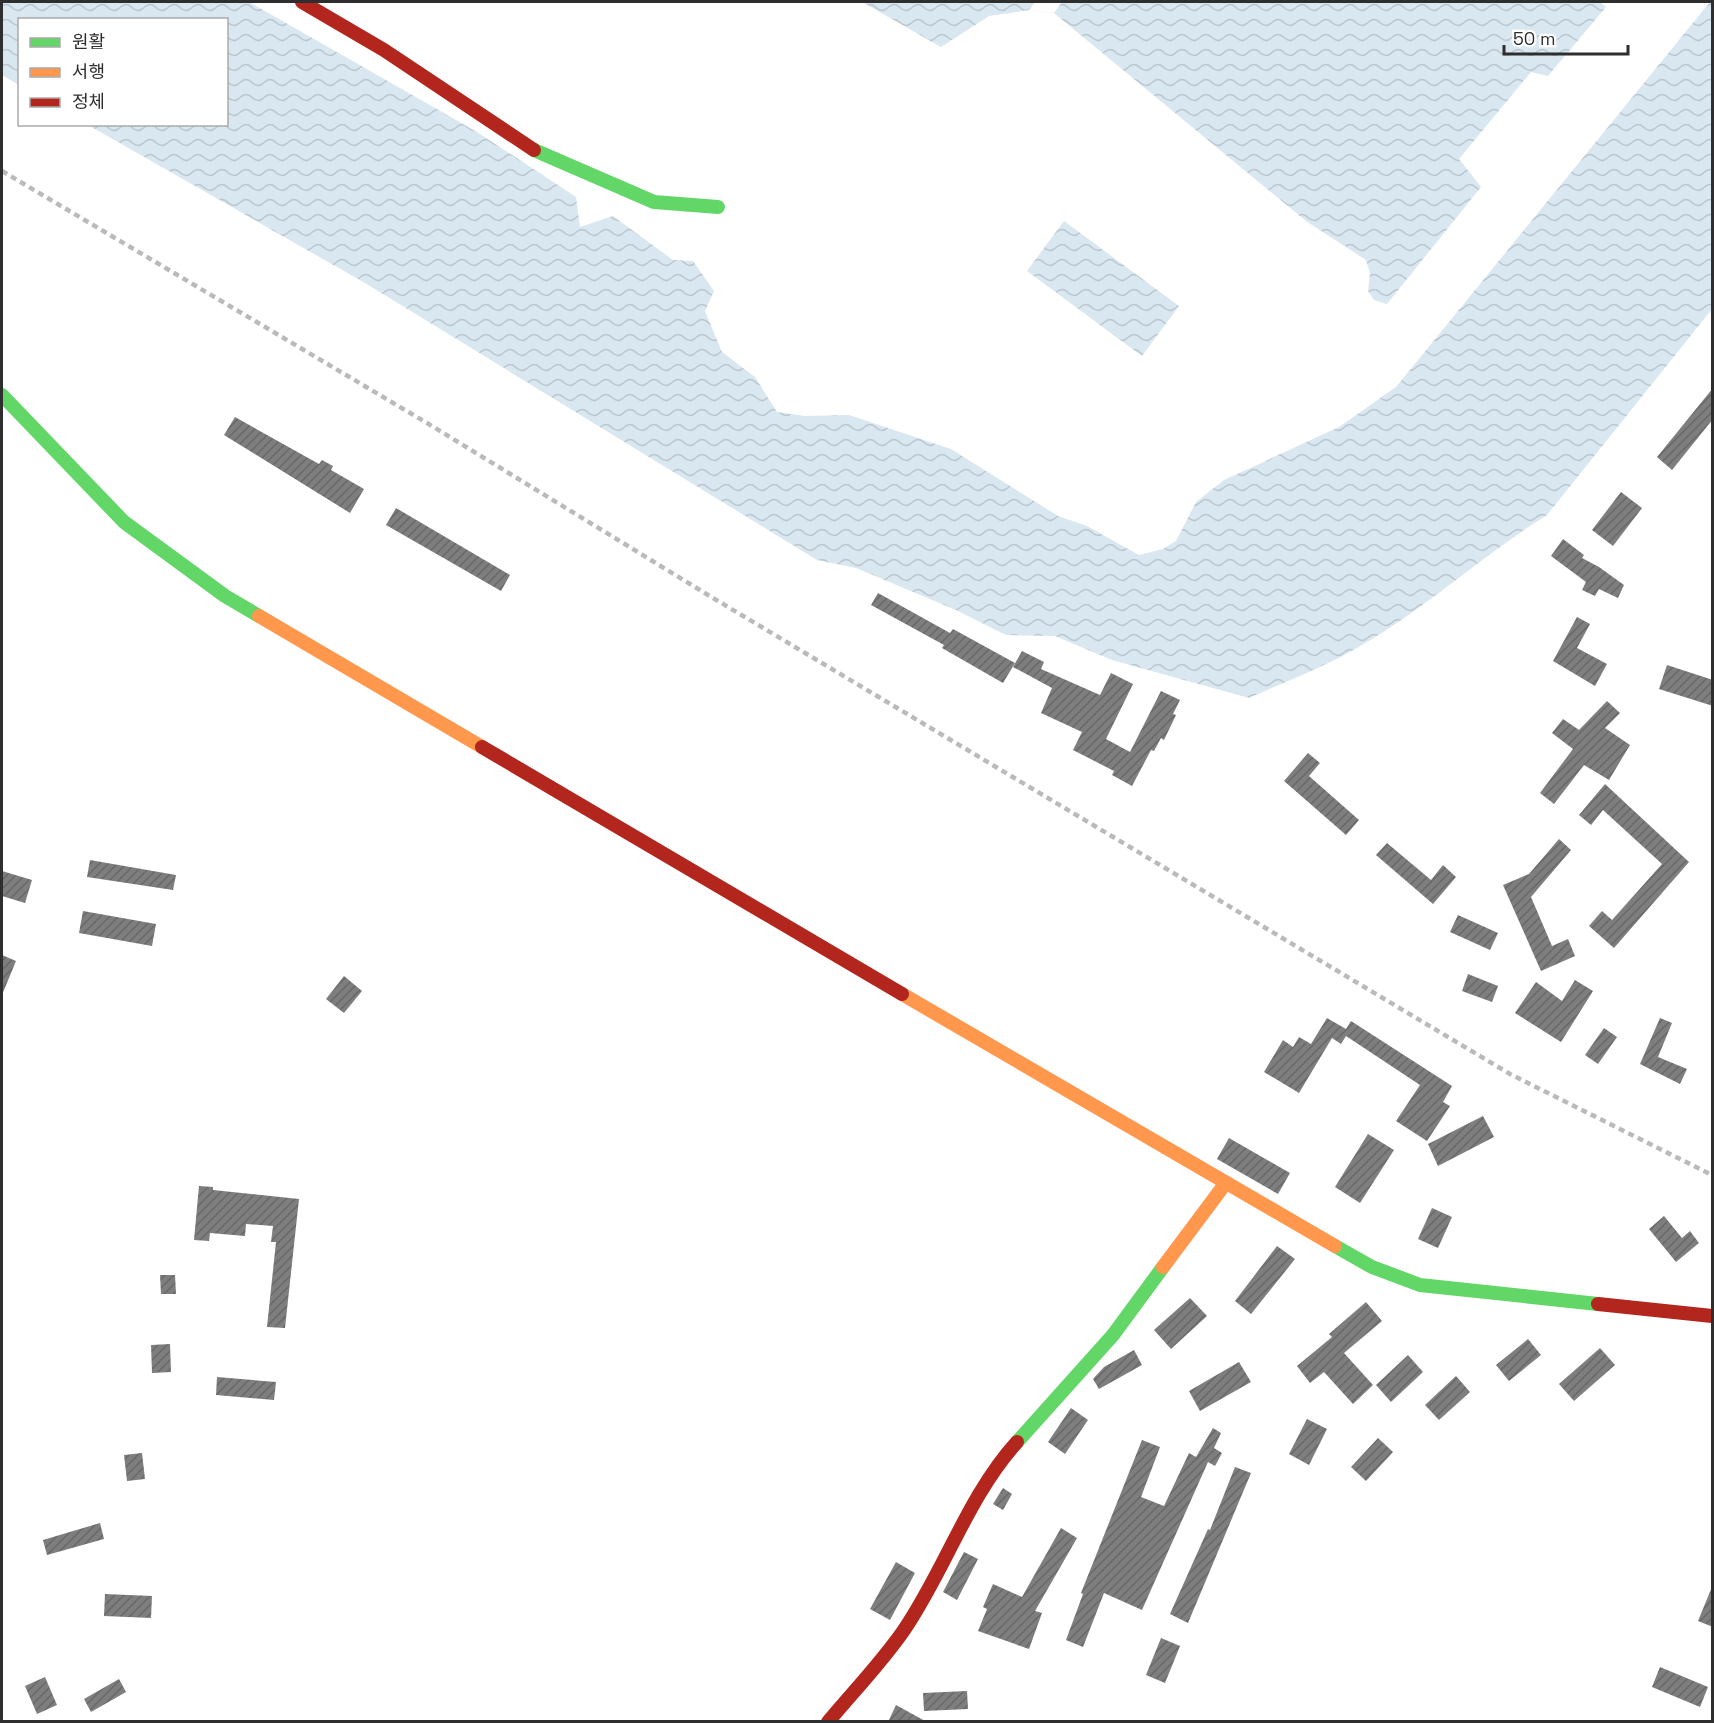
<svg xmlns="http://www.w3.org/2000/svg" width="1714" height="1723" viewBox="0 0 1714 1723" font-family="'Space Grotesk','Noto Sans KR',sans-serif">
  <defs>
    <pattern id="water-waves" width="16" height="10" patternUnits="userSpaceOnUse" patternTransform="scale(1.5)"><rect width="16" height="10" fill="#d9e7f0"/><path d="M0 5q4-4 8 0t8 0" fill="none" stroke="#bbc6ce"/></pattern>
    <pattern id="building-hatch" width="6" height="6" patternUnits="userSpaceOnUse" patternTransform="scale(1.5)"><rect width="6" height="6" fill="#7e7e7e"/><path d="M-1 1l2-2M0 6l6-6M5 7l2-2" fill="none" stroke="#686868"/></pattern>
  </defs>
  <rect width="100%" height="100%" fill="#fff"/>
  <!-- water -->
  <g fill="url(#water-waves)">
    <path d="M2,2h247l228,130 99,65 4,30 33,-11 60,44 20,1 21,30 -9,20 17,41 33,25 22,35 28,4 44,-1 102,34 107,67 29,10 52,29 24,-6 13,-8 20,-39 28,-22 115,-53 57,-40 314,-385h2v307l-165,206c-64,40 -120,92 -185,130 -35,21 -75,36 -113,53l-137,-38 -57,-24 -49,-1 -50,-25 -100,-42 -39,-8 -452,-277 -277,-158 138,-1v-104h-206l-1,65 -17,-10z"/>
    <polygon points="862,2 1600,2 1606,7 1548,76 1531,72 1459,159 1481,187 1387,304 1374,300 1368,291 1370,273 1366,260 1306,221 1054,13 1029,10 989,16 941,47"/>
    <polygon points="1064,221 1179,306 1142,356 1027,271"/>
  </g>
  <!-- pier -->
  <polygon fill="#fff" points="1035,2 1062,2 1054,13 1029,10"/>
  <!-- building -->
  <g fill="url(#building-hatch)">
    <polygon points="1713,388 1713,419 1672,470 1657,457"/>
    <polygon points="235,417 319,464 322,460 333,466 331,470 364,489 350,513 224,435"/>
    <polygon points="1621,492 1642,508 1613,546 1592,530"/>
    <polygon points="396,508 510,575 501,591 386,525"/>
    <polygon points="1563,539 1584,555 1582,558 1599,567 1624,585 1618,598 1599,589 1595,596 1582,590 1586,582 1551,556"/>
    <polygon points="878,593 950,633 953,629 1015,663 1003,683 942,648 944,645 871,605"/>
    <polygon points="1577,617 1590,624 1577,648 1607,664 1595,686 1553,661"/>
    <polygon points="1022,651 1044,662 1041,669 1100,695 1111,673 1133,684 1106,739 1130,752 1161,691 1180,700 1173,714 1176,715 1164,740 1161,738 1154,751 1151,750 1132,786 1112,775 1114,771 1073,750 1082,732 1041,713 1052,688 1013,667"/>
    <polygon points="1667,665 1713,680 1713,706 1659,689"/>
    <polygon points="1607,701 1620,713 1605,728 1630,745 1609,780 1584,765 1554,804 1540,793 1573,749 1552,733 1563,719 1579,730"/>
    <polygon points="1308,753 1320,763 1309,776 1359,820 1346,835 1284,781"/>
    <polygon points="1605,784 1689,862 1614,948 1589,926 1602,911 1612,920 1662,864 1603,810 1591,825 1579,815"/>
    <polygon points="1559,839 1571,850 1531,897 1552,946 1568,939 1575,956 1541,971 1503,885 1529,874"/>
    <polygon points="1387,843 1431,880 1443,865 1456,877 1433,904 1376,855"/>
    <polygon points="90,860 176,875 173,890 87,877"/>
    <polygon points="2,871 32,880 25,903 2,896"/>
    <polygon points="83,911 156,924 152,946 79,933"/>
    <polygon points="1458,915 1498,933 1490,950 1450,932"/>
    <polygon points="2,955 16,961 2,995"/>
    <polygon points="1468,974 1498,986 1492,1002 1462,991"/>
    <polygon points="344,976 362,991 344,1013 326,999"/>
    <polygon points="1575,980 1593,991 1561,1042 1515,1013 1536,982 1562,1001"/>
    <polygon points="1327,1018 1346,1029 1351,1021 1452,1086 1443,1102 1450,1106 1427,1141 1396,1121 1420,1085 1346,1036 1341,1044 1332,1038 1299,1093 1264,1072 1283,1040 1293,1047 1299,1037 1311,1044"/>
    <polygon points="1660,1018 1672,1023 1658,1057 1687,1069 1680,1084 1640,1064"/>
    <polygon points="1604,1028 1617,1037 1598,1064 1585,1055"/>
    <polygon points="1483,1116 1494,1137 1438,1166 1428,1144"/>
    <polygon points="1368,1134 1394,1150 1360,1203 1335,1187"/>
    <polygon points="1229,1138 1290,1173 1278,1194 1217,1159"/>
    <polygon points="199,1186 213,1187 213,1190 299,1199 285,1328 267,1327 276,1242 271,1242 273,1226 246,1224 245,1236 210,1233 209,1241 194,1240"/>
    <polygon points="1432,1208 1452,1217 1438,1248 1418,1239"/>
    <polygon points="1664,1216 1682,1238 1690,1231 1699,1243 1676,1262 1649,1229"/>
    <polygon points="1277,1246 1295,1259 1251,1314 1235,1301"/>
    <polygon points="160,1275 175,1275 176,1294 161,1294"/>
    <polygon points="1190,1298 1207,1316 1171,1349 1154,1330"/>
    <polygon points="1366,1302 1382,1321 1344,1353 1373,1385 1353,1404 1324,1372 1310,1383 1297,1366 1332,1337 1329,1334"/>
    <polygon points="1528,1339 1541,1355 1509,1381 1496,1365"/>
    <polygon points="170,1344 171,1372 152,1373 151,1345"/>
    <polygon points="1600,1348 1615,1365 1574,1401 1559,1384"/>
    <polygon points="1134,1350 1142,1365 1099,1389 1093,1379 1104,1367"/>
    <polygon points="1408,1355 1423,1372 1391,1402 1376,1385"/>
    <polygon points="1239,1362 1251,1382 1200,1411 1189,1391"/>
    <polygon points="1456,1376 1470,1392 1439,1420 1425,1405"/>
    <polygon points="217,1377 276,1382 274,1400 216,1395"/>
    <polygon points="1071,1408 1088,1420 1065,1454 1048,1442"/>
    <polygon points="1307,1419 1327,1429 1309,1465 1289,1454"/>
    <polygon points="1213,1428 1221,1433 1214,1448 1222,1453 1215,1466 1208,1462 1142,1610 1104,1593 1083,1647 1066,1640 1083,1594 1081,1593 1142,1440 1160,1447 1141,1497 1164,1506 1189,1453 1196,1457"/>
    <polygon points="1378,1438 1393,1452 1366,1481 1351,1467"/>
    <polygon points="142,1453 145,1479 127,1481 124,1455"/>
    <polygon points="1235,1467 1251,1473 1188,1623 1170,1614 1208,1529 1210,1530"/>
    <polygon points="1003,1488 1012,1494 1003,1510 993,1504"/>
    <polygon points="100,1523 104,1539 47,1555 43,1540"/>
    <polygon points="1061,1528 1077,1538 1035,1611 1042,1613 1029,1649 978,1631 987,1609 983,1607 993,1584 1022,1597"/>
    <polygon points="964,1552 978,1559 957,1600 943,1592"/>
    <polygon points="896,1562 915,1573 890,1620 870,1609"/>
    <polygon points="1712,1587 1713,1587 1713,1627 1698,1621"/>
    <polygon points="105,1594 152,1596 151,1618 104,1616"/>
    <polygon points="1161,1638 1180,1646 1165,1683 1146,1675"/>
    <polygon points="1660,1667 1708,1687 1700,1707 1652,1687"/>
    <polygon points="45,1677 57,1705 37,1714 25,1686"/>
    <polygon points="119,1679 126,1692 91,1712 84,1699"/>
    <polygon points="967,1691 968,1709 924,1711 923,1693"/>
    <polygon points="896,1705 927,1722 888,1722"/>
  </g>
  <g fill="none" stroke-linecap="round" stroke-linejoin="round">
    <!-- fast -->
    <g stroke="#63d668" stroke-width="14">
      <polyline points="534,150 654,202 718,207"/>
      <polyline points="2,395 124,522 225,596 259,616"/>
      <polyline points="1335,1246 1372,1267 1420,1285 1598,1304"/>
      <polyline points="1017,1442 1113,1335 1163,1267"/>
    </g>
    <!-- slow -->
    <g stroke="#ff974d" stroke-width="14">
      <polyline points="259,616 482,747"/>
      <polyline points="902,994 1335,1246"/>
      <polyline points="1163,1267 1225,1184"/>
    </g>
    <!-- jam -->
    <g stroke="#b3261e" stroke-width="14">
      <polyline points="302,2 384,50 534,150"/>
      <polyline points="482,747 902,994"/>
      <polyline points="1598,1304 1712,1316"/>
      <path d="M828,1722c25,-30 54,-60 76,-92 41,-60 64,-134 113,-188"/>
    </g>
    <!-- rail -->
    <polyline stroke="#bababa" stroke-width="4.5" stroke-dasharray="6 4.5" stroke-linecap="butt" points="2,171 427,423 708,595 1510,1074 1712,1175"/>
  </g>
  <!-- border -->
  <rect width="1714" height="1723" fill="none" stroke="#2e2e2e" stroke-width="6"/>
  <!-- legend -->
  <rect x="18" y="18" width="210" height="108" fill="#ffffff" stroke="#ababab" stroke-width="1.5"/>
  <rect x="30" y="38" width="30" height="9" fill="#63d668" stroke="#ababab" stroke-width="1.5"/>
  <text x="72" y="48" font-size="18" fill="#2e2e2e">원활</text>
  <rect x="30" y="68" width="30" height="9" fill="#ff974d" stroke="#ababab" stroke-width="1.5"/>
  <text x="72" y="78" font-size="18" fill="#2e2e2e">서행</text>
  <rect x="30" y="98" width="30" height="9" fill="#b3261e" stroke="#ababab" stroke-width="1.5"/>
  <text x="72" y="108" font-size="18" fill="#2e2e2e">정체</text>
  <!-- scale -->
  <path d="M1504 45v9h124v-9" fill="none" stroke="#2e2e2e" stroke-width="3"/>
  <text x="1513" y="45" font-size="18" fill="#2e2e2e" stroke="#ffffff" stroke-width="4.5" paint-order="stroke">50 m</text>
</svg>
